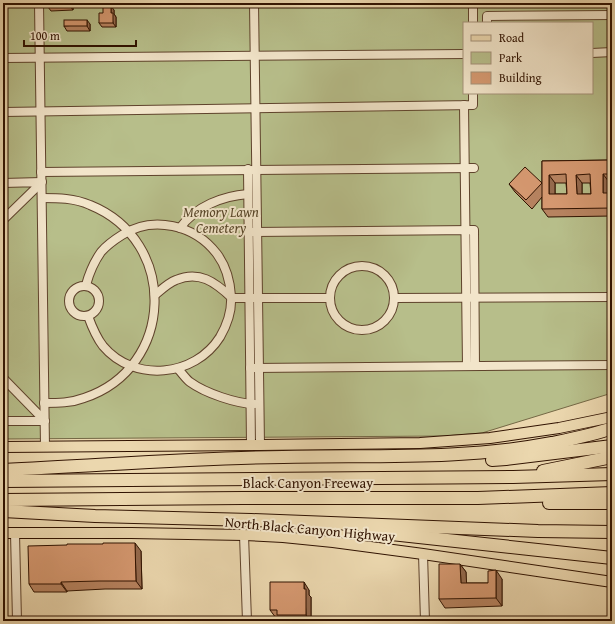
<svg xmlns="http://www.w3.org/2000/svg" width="615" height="624" viewBox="0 0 615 624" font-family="'Gentium Book Plus',serif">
  <rect width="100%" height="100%" fill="#ebd7ae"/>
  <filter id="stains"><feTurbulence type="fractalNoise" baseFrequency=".005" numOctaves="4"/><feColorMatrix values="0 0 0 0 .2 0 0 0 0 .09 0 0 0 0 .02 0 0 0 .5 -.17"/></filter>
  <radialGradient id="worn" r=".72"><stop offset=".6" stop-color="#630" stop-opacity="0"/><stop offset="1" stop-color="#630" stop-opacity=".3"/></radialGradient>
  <!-- green -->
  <path fill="#b7be8a" stroke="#746845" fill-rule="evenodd" d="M3,3h609v390l-130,40 -38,3 -441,3zM464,23h128v70h-128z"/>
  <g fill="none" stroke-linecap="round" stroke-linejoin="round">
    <defs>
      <g id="minor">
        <polyline points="39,3 45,447"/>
        <polyline points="254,3 260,445"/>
        <polyline points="473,3 473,23"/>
        <polyline points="487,23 487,16 612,15"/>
        <polyline points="592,53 612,52"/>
        <polyline points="3,58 464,54"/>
        <polyline points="464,105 467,366"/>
        <polyline points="3,112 473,105 473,93"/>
        <polyline points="248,169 251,445"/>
        <polyline points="41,172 474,168"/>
        <polyline points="3,183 42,182 3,220"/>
        <path d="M42,198c16,0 32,0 48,7 89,36 85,163 -6,193 -13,5 -26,5 -40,5"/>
        <path d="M180,228c16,-22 43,-32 68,-34"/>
        <polyline points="249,232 474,230 475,366"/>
        <circle cx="362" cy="298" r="32"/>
        <path d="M86,285c3,-11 8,-23 15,-33 6,-7 13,-12 21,-17 31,-20 73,-10 95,19 9,12 13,27 14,42 1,14 -4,29 -11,41 -25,40 -86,46 -117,9 -7,-9 -11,-19 -15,-30"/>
        <circle cx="84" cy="301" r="15"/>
        <path d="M155,295c6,-5 13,-12 21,-15 23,-10 39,2 56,18h98"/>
        <polyline points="394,298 612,297"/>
        <polyline points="250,368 612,365"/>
        <path d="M178,369c4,4 8,10 12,13 15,11 47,22 65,22"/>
        <polyline points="3,378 45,421 3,421"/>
        <polyline points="15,533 17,621"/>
        <polyline points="244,535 247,621"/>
        <polyline points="423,554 425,621"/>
      </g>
      <g id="major">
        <polyline points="3,447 260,445 420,443 490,438 559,428 612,417"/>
        <polyline points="3,533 131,533 244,535 283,537 333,542 423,554 612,582"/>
      </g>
      <g id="highway">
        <polyline points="492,460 506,459 612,446"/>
        <path d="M3,470c93,-4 186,-12 280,-13 90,-2 180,3 269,-14 20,-4 41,-8 60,-15"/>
        <polyline points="543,471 612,457"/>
        <polyline points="3,481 513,477 612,474"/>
        <polyline points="3,500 242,498 478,498 612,493"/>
        <polyline points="549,503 612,503"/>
        <polyline points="3,511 95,516 251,520 538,531 612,532"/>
        <polyline points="373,532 612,558"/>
      </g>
    </defs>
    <!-- minor casing -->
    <use href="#minor" stroke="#5f432c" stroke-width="10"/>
    <!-- major casing -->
    <use href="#major" stroke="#301200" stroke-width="12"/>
    <!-- highway casing -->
    <use href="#highway" stroke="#301200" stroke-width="14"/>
    <!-- minor -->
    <use href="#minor" stroke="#f2e5ca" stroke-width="8"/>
    <!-- major -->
    <use href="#major" stroke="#ebd7ae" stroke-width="10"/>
    <!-- highway -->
    <use href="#highway" stroke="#ebd7ae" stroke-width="12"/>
  </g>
  <!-- wall -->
  <g fill="#b78360" stroke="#301200" fill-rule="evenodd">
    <polygon points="48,3 91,3 73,4 73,10 51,11 48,7"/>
    <polygon points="114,10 114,14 116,17 116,27 102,27 99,23 103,13"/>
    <polygon points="90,24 90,31 67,31 64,26"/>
    <path d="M612,160v22h-3v11h3v23l-64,1 -6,-8v-12l-10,12 -17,-17 -6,-8 33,-1v-22zM555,183h11l1,11h-12zM582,183h8l1,11h-9z"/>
    <polygon points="141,551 142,589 105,589 67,591 67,592 34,592 29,584"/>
    <polygon points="460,564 466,572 466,583 488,583 502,579 502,606 445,608 439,599"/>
    <polygon points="309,590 309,595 311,597 311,621 281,621 279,618 276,618 270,610"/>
  </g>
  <!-- shaded-wall -->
  <g fill="#956a4e" stroke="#301200">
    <polygon points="70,3 72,3 73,4 73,10 70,6"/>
    <polygon points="111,6 114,10 114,14 116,17 116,27 113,23 111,13"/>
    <polygon points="87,20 90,24 90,31 87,26"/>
    <polygon points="603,174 609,182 609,201 603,193"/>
    <polygon points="549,175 555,183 555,202 549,194"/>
    <polygon points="576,175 582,183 582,202 577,194"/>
    <polygon points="135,543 141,551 142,589 136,581"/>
    <polygon points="460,564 466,572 467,591 461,583"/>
    <polygon points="496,570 502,579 502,606 496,598"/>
    <polygon points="61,582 67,591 67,592 61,584"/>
    <polygon points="304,582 309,590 309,595 311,597 311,621 310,621 306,615"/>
  </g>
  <!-- building -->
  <g fill="#d59870" stroke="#301200" fill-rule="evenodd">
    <polygon points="48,3 70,3 70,6 48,7"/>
    <polygon points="103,6 111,6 111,13 113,13 113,23 99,23 99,13 103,13"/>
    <rect x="64" y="20" width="23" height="6"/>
    <path d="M612,160v14h-9v19h9v15l-70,1v-48zM566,174l1,20h-18v-19zM590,174l1,20h-14l-1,-19z"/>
    <polygon points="525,167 542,183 526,200 509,184"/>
    <polygon points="103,543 135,543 136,581 99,581 61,582 61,584 29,584 28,546 67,545 67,544 103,544"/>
    <polygon points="439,564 460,564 461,583 488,583 488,571 496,570 496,598 439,599"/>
    <polygon points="270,582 304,582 304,589 306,589 306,615 277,615 277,610 270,610"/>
    <polygon points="471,619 471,621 428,621 428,620"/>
  </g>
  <g text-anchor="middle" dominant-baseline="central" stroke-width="4" stroke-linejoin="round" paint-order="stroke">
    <!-- park labels -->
    <g font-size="14" font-style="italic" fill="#584629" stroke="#f2e5ca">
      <text x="221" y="212">Memory Lawn<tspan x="221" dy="16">Cemetery</tspan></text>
    </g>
    <!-- street labels -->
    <g font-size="14" fill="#301200" stroke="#f2e5ca">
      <text x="308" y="483">Black Canyon Freeway</text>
      <text transform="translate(310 529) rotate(5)">North Black Canyon Highway</text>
    </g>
  </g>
  <!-- margin -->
  <rect width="615" height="624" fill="none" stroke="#ebd7ae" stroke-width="16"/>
  <rect x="4" y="4" width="607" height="616" fill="none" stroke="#301200" stroke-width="2"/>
  <rect x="8" y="8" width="599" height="608" fill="none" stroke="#301200"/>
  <!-- legend -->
  <rect x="463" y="22" width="130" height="72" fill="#f2e5ca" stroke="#a49179"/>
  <rect x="471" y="35" width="20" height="6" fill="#ebd7ae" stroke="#a49179"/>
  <text x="499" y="42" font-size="12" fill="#301200">Road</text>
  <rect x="471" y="52" width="20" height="12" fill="#b7be8a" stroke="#a49179"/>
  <text x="499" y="62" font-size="12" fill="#301200">Park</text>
  <rect x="471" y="72" width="20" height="12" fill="#d59870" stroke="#a49179"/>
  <text x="499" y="82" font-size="12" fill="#301200">Building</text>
  <!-- scale -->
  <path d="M24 40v6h112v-6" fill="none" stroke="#301200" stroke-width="2"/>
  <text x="30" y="40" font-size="12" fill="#301200" stroke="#f2e5ca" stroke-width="3" paint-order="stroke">100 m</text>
  <rect width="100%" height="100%" filter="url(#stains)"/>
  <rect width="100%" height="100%" fill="url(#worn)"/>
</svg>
